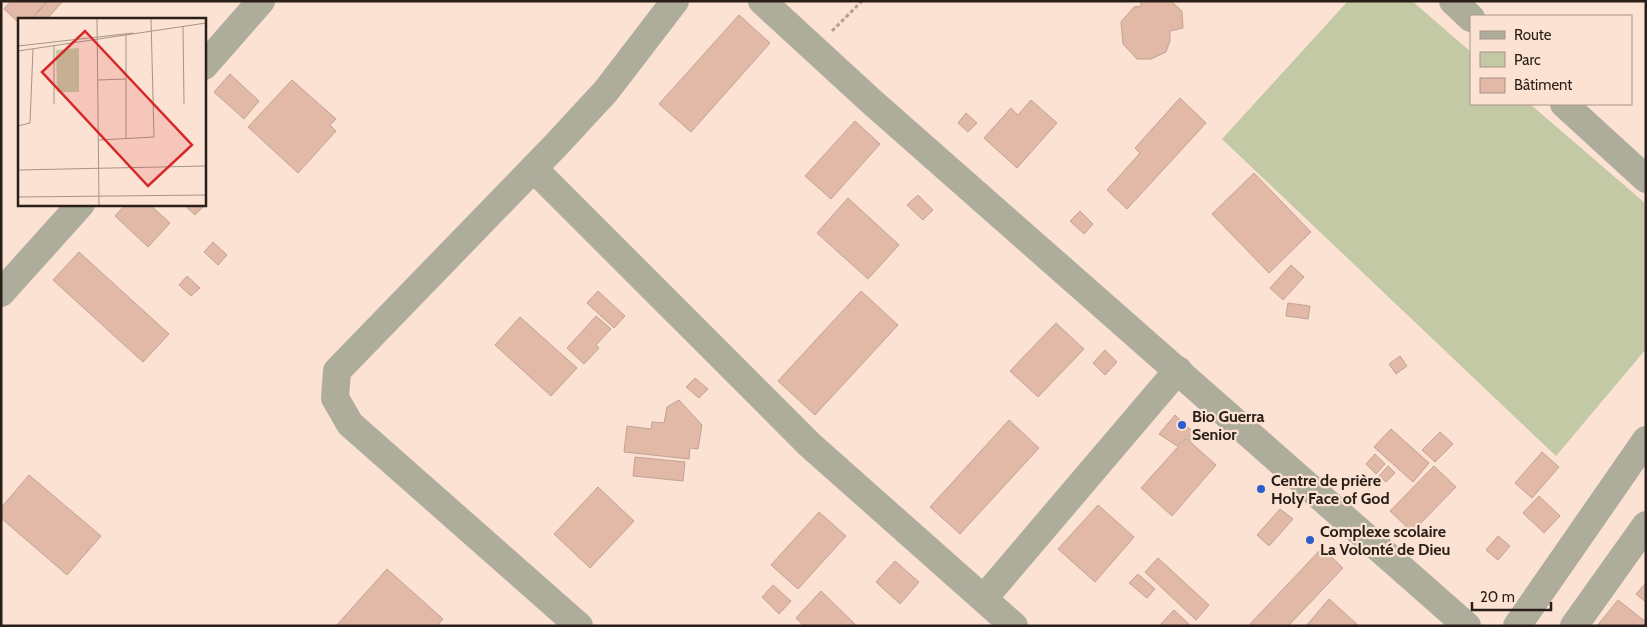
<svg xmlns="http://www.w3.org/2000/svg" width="1647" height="627" viewBox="0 0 1647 627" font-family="Cabin,sans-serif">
  <rect width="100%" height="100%" fill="#fbe2d3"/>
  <!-- green -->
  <polygon fill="#c3c8a5" points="1348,1 1412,1 1471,52 1471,104 1530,104 1646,204 1646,349 1556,456 1222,139"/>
  <!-- building -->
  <g fill="#e2b8a7" stroke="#c2a294">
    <polygon points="11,1 47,1 31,19 19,19 19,23 4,9"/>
    <polygon points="48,1 63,1 47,19 32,19"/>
    <polygon points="1141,1 1171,1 1182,11 1183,28 1170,31 1170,41 1166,52 1151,59 1137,59 1123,44 1121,22 1134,7 1141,6"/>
    <polygon points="739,15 770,43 691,132 659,104"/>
    <polygon points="230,74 259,101 244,119 214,92"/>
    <polygon points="292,80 336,119 330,125 336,131 298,173 248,127"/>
    <polygon points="1180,98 1206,123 1127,209 1107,190 1140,153 1135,148"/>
    <polygon points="1031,100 1057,123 1017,168 984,138 1011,108 1018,115"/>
    <polygon points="966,113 977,123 968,132 958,123"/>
    <polygon points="855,121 880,144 831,199 805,176"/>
    <polygon points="1254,173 1311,232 1269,273 1212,214"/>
    <polygon points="918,195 933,210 923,220 907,205"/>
    <polygon points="848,198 899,245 868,279 817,233"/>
    <polygon points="204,200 207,203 195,215 183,204 204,204"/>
    <polygon points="126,204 149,204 170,223 148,247 115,216"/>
    <polygon points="1080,211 1093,224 1084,234 1070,221"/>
    <polygon points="213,242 227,255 218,265 204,252"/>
    <polygon points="79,252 169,334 143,362 53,280"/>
    <polygon points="1291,265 1304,277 1283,300 1270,288"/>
    <polygon points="187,276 200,288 191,296 179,285"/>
    <polygon points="598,291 625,316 614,328 587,303"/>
    <polygon points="861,291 898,325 815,415 778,381"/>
    <polygon points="1288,303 1310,306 1308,319 1286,316"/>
    <polygon points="596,316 611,329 596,345 599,348 584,364 567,348"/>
    <polygon points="520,317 577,368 551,396 495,345"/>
    <polygon points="1056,323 1084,349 1038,397 1010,371"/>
    <polygon points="1105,350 1117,362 1105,375 1093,363"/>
    <polygon points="1400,356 1407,366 1396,374 1389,364"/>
    <polygon points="695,378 708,389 699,398 686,387"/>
    <polygon points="679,400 702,425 698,449 690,448 689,459 624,452 627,426 651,429 652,422 664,423 667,407"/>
    <polygon points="1175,415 1196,435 1191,441 1186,436 1177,446 1159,434"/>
    <polygon points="1009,420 1039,448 960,534 930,507"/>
    <polygon points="1391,429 1429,463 1413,482 1374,447"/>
    <polygon points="1440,432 1453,444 1435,462 1422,450"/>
    <polygon points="1186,438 1216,465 1172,516 1141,488"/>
    <polygon points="1542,452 1559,467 1532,498 1515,483"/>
    <polygon points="1375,454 1385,464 1376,474 1366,464"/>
    <polygon points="635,457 685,462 683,481 633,476"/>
    <polygon points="1388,466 1395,473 1386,482 1379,476"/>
    <polygon points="1434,466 1456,487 1412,532 1390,511"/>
    <polygon points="29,475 101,536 67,575 1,518 1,508"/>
    <polygon points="598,487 634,521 590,568 554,534"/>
    <polygon points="1539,496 1560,516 1544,533 1523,513"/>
    <polygon points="1098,505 1134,537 1095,582 1058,549"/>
    <polygon points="1280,509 1293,519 1269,546 1257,535"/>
    <polygon points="819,512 846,536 798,589 771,565"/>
    <polygon points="1498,536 1510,546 1498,560 1486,550"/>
    <polygon points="1322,548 1343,568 1288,626 1252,626 1250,624"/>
    <polygon points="1158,558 1209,605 1196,620 1145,572"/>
    <polygon points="895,561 919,582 900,604 876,582"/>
    <polygon points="387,569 443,619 437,626 336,626"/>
    <polygon points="1138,574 1155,589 1147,598 1129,583"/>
    <polygon points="1646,583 1646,602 1636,594"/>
    <polygon points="773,585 791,601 779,614 762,597"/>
    <polygon points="821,591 857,626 804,626 796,618"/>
    <polygon points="1329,599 1359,626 1306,626"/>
    <polygon points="1618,600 1646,622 1646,626 1597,626"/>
    <polygon points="1174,610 1190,625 1189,626 1159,626"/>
  </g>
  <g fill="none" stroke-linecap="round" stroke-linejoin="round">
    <!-- path -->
    <polyline stroke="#b5a094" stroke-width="3" stroke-dasharray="4 2.5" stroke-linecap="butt" points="832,31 862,1"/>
    <!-- minor -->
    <g stroke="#aead9c" stroke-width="28">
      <polyline points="762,1 872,102 1467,626"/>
      <polyline points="1453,1 1471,18"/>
      <polyline points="204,66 261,1"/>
      <polyline points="1564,104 1646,179"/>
      <polyline points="534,169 810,445 1014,626"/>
      <polyline points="1,293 81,204"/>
      <polyline points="984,598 1178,370"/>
      <polyline points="579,626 350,424 335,398 337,371 557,144 606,91 675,1"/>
      <polyline points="1517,626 1646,440"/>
      <polyline points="1574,626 1646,525"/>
    </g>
  </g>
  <!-- markers -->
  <g fill="#2c5dcc" stroke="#fbe2d3" stroke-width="2">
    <circle cx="1182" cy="425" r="5"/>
    <circle cx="1261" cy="489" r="5"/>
    <circle cx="1310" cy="540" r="5"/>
  </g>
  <g text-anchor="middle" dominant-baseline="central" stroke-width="4.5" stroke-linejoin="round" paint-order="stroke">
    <!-- poi labels -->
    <g font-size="16" font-weight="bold" fill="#2a1f18" stroke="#fbe2d3" text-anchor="start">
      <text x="1192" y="416">Bio Guerra<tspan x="1192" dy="18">Senior</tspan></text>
      <text x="1271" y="480">Centre de prière<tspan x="1271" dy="18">Holy Face of God</tspan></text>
      <text x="1320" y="531">Complexe scolaire<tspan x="1320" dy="18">La Volonté de Dieu</tspan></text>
    </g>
  </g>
  <!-- overview -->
  <g transform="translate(18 18)">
    <rect width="188" height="188" fill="#fbe2d3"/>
    <path d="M61,30v44h-22l-1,-42z" fill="#c3c8a5"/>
    <path fill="none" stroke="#a79488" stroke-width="1" d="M79,1l2,186M165,8l1,78M0,28l115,-13M36,28v58M0,33l188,-28M80,62l28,-1M0,108l12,-3 3,-74M108,120v-104M81,122l55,-3 -3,-118M0,152l188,-4M0,179l188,-2"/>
    <path fill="#d62828" fill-opacity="0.15" stroke="#d62828" stroke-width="2.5" d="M67,13l107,114 -44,41 -106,-114z"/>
    <rect width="188" height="188" fill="none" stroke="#2a1f18" stroke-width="2.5"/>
  </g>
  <!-- border -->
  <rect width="1647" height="627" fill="none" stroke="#2a1f18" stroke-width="5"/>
  <!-- legend -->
  <rect x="1470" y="15" width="162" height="90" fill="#fbe2d3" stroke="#a79488"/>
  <rect x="1480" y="31" width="25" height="8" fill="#aead9c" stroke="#a79488"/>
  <text x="1514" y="40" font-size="15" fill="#2a1f18">Route</text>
  <rect x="1480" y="52" width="25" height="15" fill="#c3c8a5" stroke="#a79488"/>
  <text x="1514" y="65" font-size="15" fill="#2a1f18">Parc</text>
  <rect x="1480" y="78" width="25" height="15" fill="#e2b8a7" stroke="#a79488"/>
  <text x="1514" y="90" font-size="15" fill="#2a1f18">Bâtiment</text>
  <!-- scale -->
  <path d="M1472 602v8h79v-8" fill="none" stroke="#2a1f18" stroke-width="2.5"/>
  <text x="1480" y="602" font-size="15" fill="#2a1f18" stroke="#fbe2d3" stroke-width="4" paint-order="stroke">20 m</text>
</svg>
